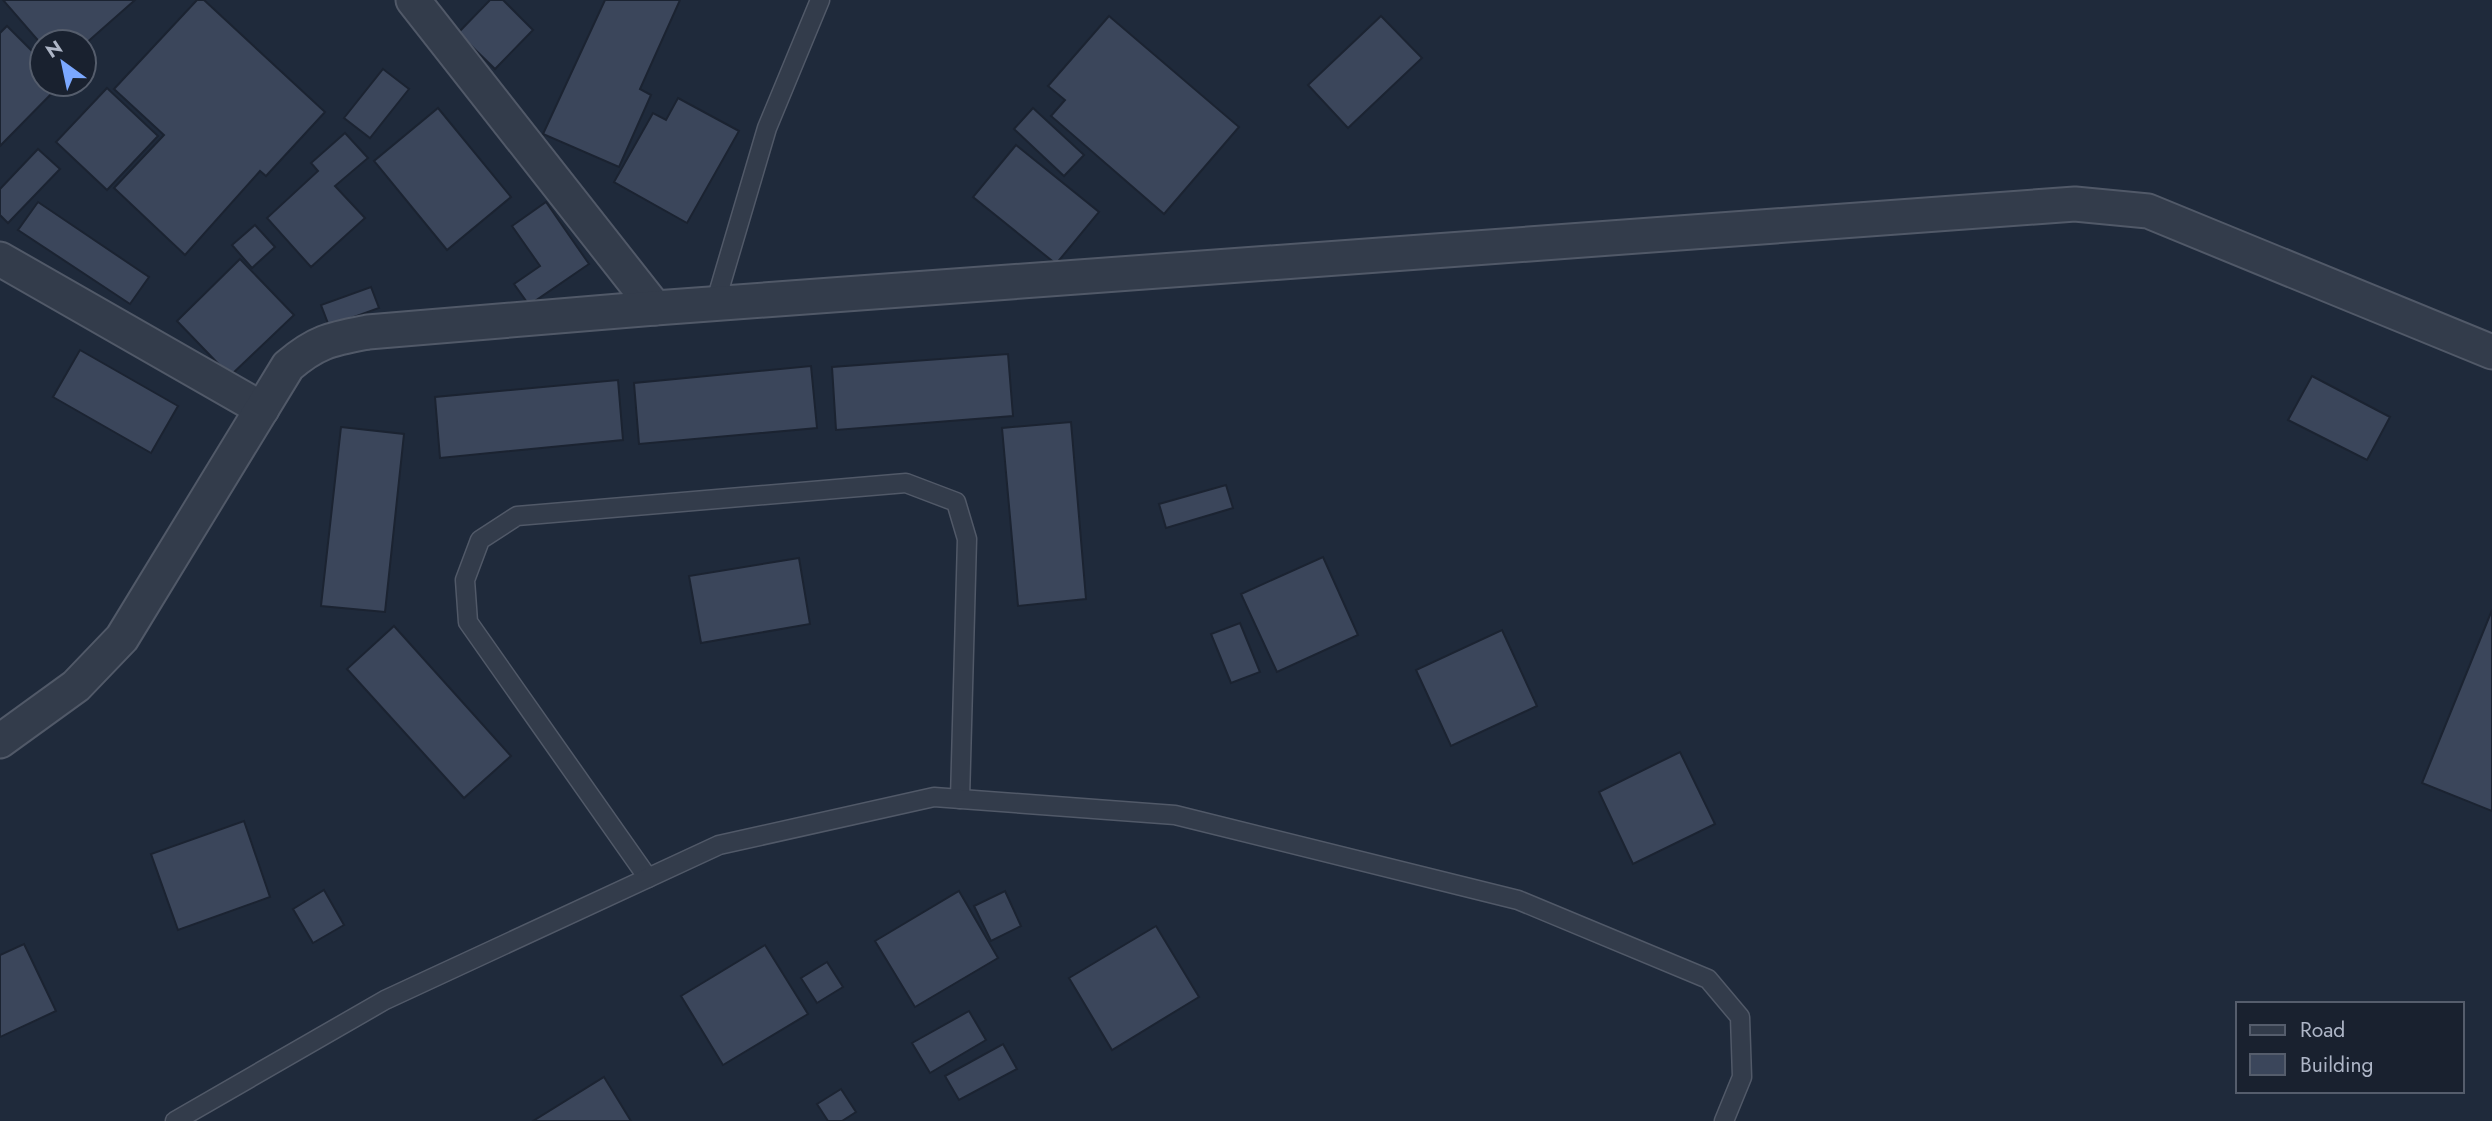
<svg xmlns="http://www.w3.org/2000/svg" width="2492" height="1121" viewBox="0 0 2492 1121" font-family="Jost,sans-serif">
  <rect width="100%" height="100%" fill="#1f2a3b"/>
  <!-- building -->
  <g fill="#3b465b" stroke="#1b2331" stroke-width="2">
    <polygon points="3,0 135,0 84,45 84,42 42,42 42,45"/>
    <polygon points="197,0 204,0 325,112 266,176 260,171 185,255 114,188 164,135 114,89"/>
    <polygon points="490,0 503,0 533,30 495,69 458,33"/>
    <polygon points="605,0 680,0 640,89 651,95 619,167 543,134"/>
    <polygon points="1109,16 1239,127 1164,214 1051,116 1065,100 1048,86"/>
    <polygon points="1381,16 1422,58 1348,128 1308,85"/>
    <polygon points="7,26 42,61 42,84 61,84 0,146 0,33"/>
    <polygon points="383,69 409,89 370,138 344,118"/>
    <polygon points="107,88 158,136 107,190 56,142"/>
    <polygon points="678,98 739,131 687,223 614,182 653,113 666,120"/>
    <polygon points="438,108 511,197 447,250 374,161"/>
    <polygon points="1033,108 1084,155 1064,176 1014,129"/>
    <polygon points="345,133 368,158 335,186 365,218 311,267 267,218 318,171 311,163"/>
    <polygon points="1016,145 1099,212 1056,264 973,197"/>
    <polygon points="38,149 60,169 8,223 0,215 0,189"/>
    <polygon points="38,202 149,277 130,304 18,230"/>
    <polygon points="546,202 589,264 529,305 514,284 540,266 512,226"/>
    <polygon points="255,225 275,247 252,268 232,245"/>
    <polygon points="240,259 294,315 230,376 177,321"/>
    <polygon points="371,287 379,308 329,326 321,305"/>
    <polygon points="80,350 178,406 151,453 53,397"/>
    <polygon points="1008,354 1013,416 836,430 832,367"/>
    <polygon points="811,366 817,428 639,444 634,383"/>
    <polygon points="2312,376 2390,417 2367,460 2288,420"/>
    <polygon points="618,380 623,440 440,458 435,397"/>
    <polygon points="1071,422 1086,599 1018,606 1002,428"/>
    <polygon points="341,427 404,434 385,612 321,606"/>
    <polygon points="1226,485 1233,508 1166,528 1159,504"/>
    <polygon points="1323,557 1358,635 1277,672 1241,594"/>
    <polygon points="799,558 810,624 701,643 689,576"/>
    <polygon points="2492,610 2492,811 2422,783"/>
    <polygon points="1240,623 1260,672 1231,683 1211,634"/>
    <polygon points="394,626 511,756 464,798 347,669"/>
    <polygon points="1502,630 1537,706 1451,746 1416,670"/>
    <polygon points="1680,752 1715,824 1633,864 1599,792"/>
    <polygon points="244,821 270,897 178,930 151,854"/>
    <polygon points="324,890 344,925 313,943 293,909"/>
    <polygon points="959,891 998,958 915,1007 875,941"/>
    <polygon points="1005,891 1021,926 991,941 974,906"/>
    <polygon points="1156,926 1199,997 1112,1050 1069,978"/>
    <polygon points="24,944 56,1011 0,1037 0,955"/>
    <polygon points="765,945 808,1014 723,1065 681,996"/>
    <polygon points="827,962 843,987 817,1003 801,978"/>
    <polygon points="969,1011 986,1040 930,1073 912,1043"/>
    <polygon points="1003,1044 1017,1069 959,1100 945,1076"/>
    <polygon points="604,1077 631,1121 533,1121"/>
    <polygon points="841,1089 856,1112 842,1121 828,1121 817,1104"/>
  </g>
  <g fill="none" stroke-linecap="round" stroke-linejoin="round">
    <defs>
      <g id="lane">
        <polyline points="715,304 767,128 820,0"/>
        <polyline points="648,878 468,622 465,580 480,540 517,516 906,483 956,502 967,539 960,799"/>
        <polyline points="175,1121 385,1000 719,845 934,797 1175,815 1518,900 1708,979 1740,1017 1742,1077 1724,1121"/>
      </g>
      <g id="street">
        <polyline points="413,0 655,308"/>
        <polyline points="0,259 262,409"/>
        <path d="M0,741l76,-55 46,-48 166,-272c29,-25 44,-27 80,-34l287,-24 1420,-104 73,7 344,141"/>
      </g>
    </defs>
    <!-- lane casing -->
    <use href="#lane" stroke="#515968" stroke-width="21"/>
    <!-- street casing -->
    <use href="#street" stroke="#515968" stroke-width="37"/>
    <!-- lane -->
    <use href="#lane" stroke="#333c4b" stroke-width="18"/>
    <!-- street -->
    <use href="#street" stroke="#333c4b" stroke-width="33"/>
  </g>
  <!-- legend -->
  <rect x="2236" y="1002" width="228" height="91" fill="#19212f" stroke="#555d6c" stroke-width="2"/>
  <rect x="2250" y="1025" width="35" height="10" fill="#333c4b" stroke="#555d6c" stroke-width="2"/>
  <text x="2300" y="1037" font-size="21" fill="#aeb6c7">Road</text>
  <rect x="2250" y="1054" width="35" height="21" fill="#3b465b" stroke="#555d6c" stroke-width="2"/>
  <text x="2300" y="1072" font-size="21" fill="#aeb6c7">Building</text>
  <!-- north arrow -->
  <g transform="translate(63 63) rotate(327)"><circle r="33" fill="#19212f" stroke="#555d6c" stroke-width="2"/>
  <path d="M0-5L12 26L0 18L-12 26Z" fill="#7ba8ff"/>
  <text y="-10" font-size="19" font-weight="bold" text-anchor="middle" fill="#aeb6c7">N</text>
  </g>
</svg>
